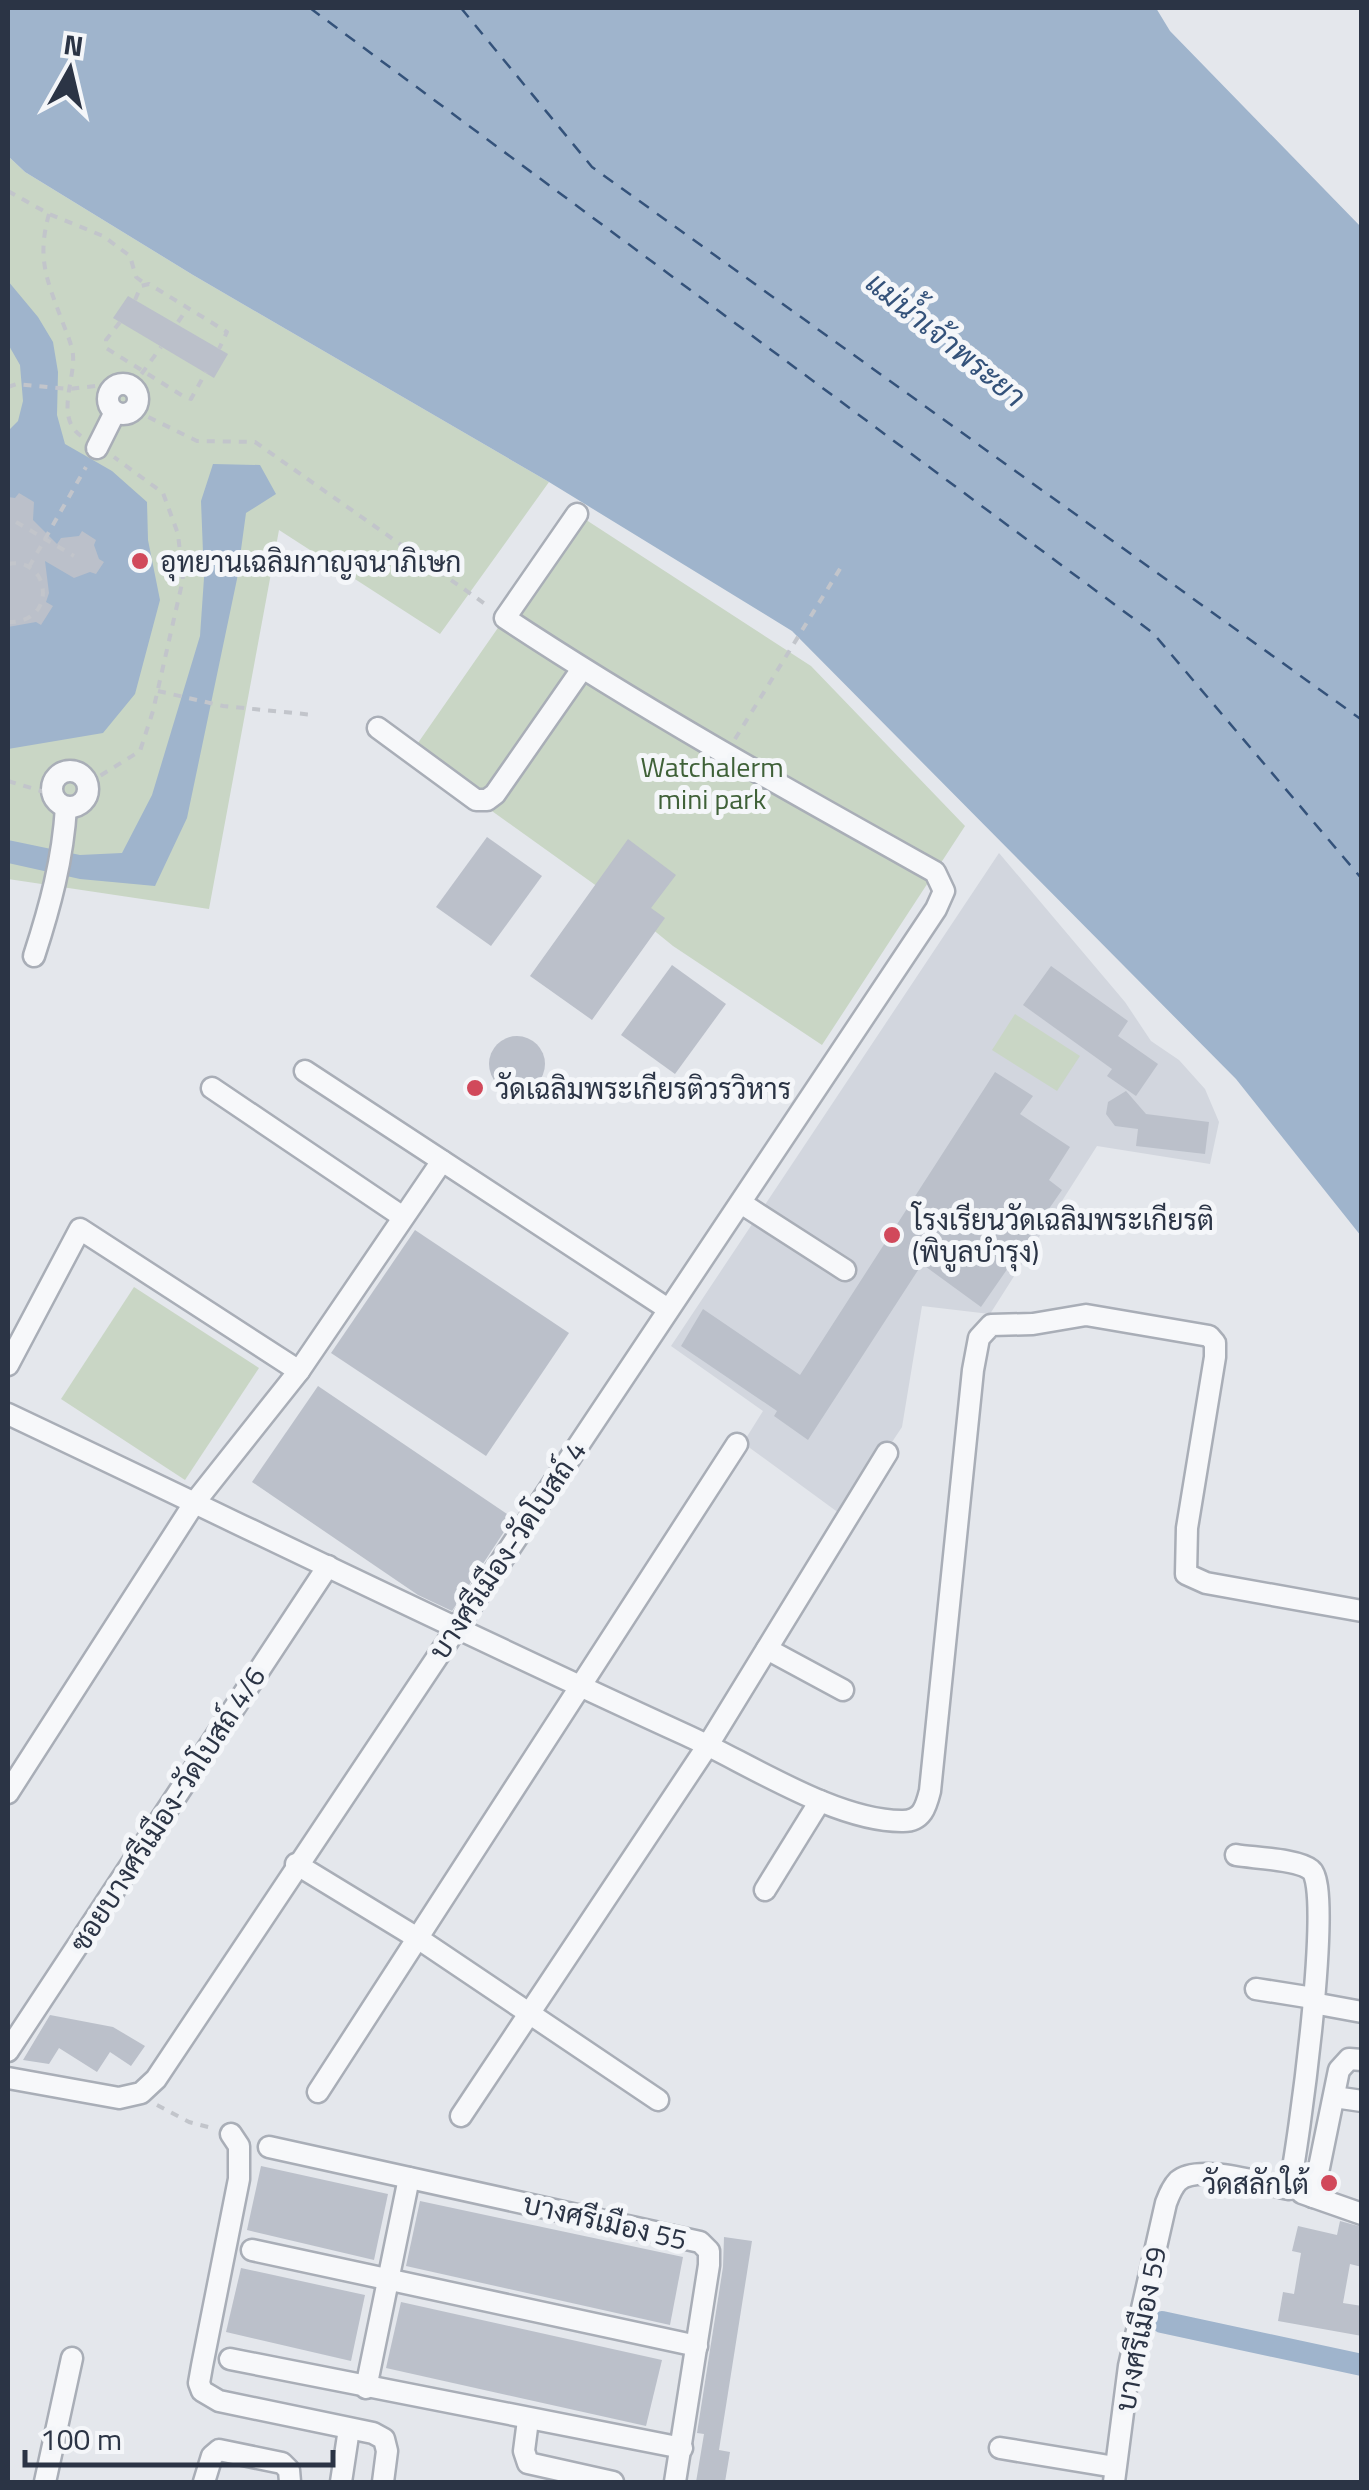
<svg xmlns="http://www.w3.org/2000/svg" width="1369" height="2490" viewBox="0 0 1369 2490" font-family="'Titillium Web',Sarabun,sans-serif">
  <rect width="100%" height="100%" fill="#e4e7ec"/>
  <!-- built -->
  <polygon fill="#d2d6de" points="999,853 1125,1002 1151,1041 1179,1060 1205,1089 1219,1122 1210,1164 1097,1146 990,1314 922,1306 902,1427 843,1516 743,1443 763,1411 671,1346"/>
  <!-- green -->
  <g fill="#c9d6c5">
    <polygon points="8,156 25,172 193,275 549,482 440,634 279,530 209,909 8,879"/>
    <polygon points="577,514 811,666 965,826 822,1045 673,946 619,902 411,753"/>
    <polygon points="1015,1014 1080,1056 1057,1091 992,1050"/>
    <polygon points="134,1287 259,1368 185,1480 61,1399"/>
  </g>
  <!-- water -->
  <g fill="#9fb4cc">
    <polygon points="8,8 1156,8 1170,31 1361,227 1361,1236 1236,1079 792,631 549,482 193,275 25,172 8,156"/>
    <polygon points="8,281 38,317 53,342 58,372 57,415 65,444 112,471 147,502 148,540 160,600 135,694 103,733 8,749 8,431 18,421 23,401 20,365 8,344"/>
    <polygon points="213,464 260,465 276,494 246,513 237,579 187,818 155,886 80,879 8,863 8,840 80,855 122,853 152,795 200,636 204,578 201,501"/>
  </g>
  <g fill="none" stroke-linecap="round" stroke-linejoin="round">
    <!-- canal -->
    <polyline stroke="#9fb4cc" stroke-width="22" points="1162,2322 1362,2365"/>
    <!-- ferry -->
    <g stroke="#34527a" stroke-width="2.5" stroke-dasharray="12 10" stroke-linecap="butt">
      <polyline points="310,8 1153,633 1362,879"/>
      <polyline points="461,8 592,167 1362,720"/>
    </g>
  </g>
  <!-- building -->
  <g fill="#bbc0ca">
    <polygon points="128,296 228,354 214,378 113,318"/>
    <polygon points="19,493 34,502 33,520 57,544 61,538 79,536 82,531 96,540 94,545 99,559 104,562 96,574 90,572 74,578 45,561 49,593 46,602 53,606 41,625 36,622 8,627 8,497 15,498"/>
    <polygon points="487,837 542,876 491,946 436,907"/>
    <polygon points="628,839 676,875 651,908 665,918 592,1020 530,976"/>
    <polygon points="672,965 726,1004 675,1074 621,1035"/>
    <polygon points="1051,966 1128,1021 1118,1036 1158,1064 1136,1096 1107,1076 1112,1069 1023,1005"/>
    <circle cx="517" cy="1064" r="28"/>
    <polygon points="995,1072 1033,1096 1020,1114 1070,1147 1049,1180 1062,1190 981,1307 922,1264 808,1440 774,1416 777,1411 681,1346 703,1309 800,1375"/>
    <polygon points="1126,1091 1146,1114 1209,1122 1205,1154 1136,1146 1138,1129 1115,1126 1106,1114 1108,1102"/>
    <polygon points="415,1230 569,1333 486,1456 331,1353"/>
    <polygon points="318,1386 513,1518 452,1611 418,1595 252,1482"/>
    <polygon points="50,2015 113,2027 145,2046 131,2066 110,2052 97,2072 59,2048 49,2064 23,2060"/>
    <polygon points="261,2166 388,2194 374,2260 247,2230"/>
    <polygon points="420,2201 683,2257 670,2325 406,2266"/>
    <polygon points="1340,2221 1362,2227 1362,2267 1350,2264 1343,2303 1362,2306 1362,2336 1278,2321 1283,2292 1294,2294 1301,2253 1292,2251 1298,2226 1337,2235"/>
    <polygon points="724,2237 752,2241 719,2450 730,2452 725,2482 696,2482 704,2434 697,2433 723,2267"/>
    <polygon points="241,2268 365,2295 351,2361 226,2332"/>
    <polygon points="401,2302 662,2360 646,2426 386,2368"/>
  </g>
  <g fill="none" stroke-linecap="round" stroke-linejoin="round">
    <defs>
      <g id="minor">
        <circle cx="123" cy="399" r="15"/>
        <polyline points="97,448 115,412"/>
        <polyline points="378,728 476,800 487,800 495,794 582,669"/>
        <circle cx="70" cy="789" r="18"/>
        <path d="M34,956c16,-49 29,-97 32,-149"/>
        <polyline points="305,1071 668,1309"/>
        <polyline points="212,1088 403,1217"/>
        <polyline points="741,1203 845,1270"/>
        <polyline points="8,1365 80,1229 299,1371"/>
        <path d="M8,1414c226,107 450,217 678,321 60,27 150,87 217,86 19,0 23,-14 27,-30l43,-421 6,-32 12,-13 42,-1 53,-9 123,21 6,7v14l-28,171 -1,46 20,9 156,28"/>
        <polyline points="767,1649 843,1690"/>
        <polyline points="8,1793 195,1502 299,1371 442,1161"/>
        <polyline points="296,1864 419,1939 658,2100"/>
        <polyline points="765,1890 820,1801"/>
        <polyline points="1256,1989 1313,1998"/>
        <polyline points="1313,2003 1362,2012"/>
        <polyline points="8,2051 328,1566"/>
        <path d="M8,2078l111,20 22,-5 15,-14 780,-1170 8,-18 -9,-19c-145,-81 -291,-162 -430,-254l72,-104"/>
        <polyline points="318,2092 737,1444"/>
        <polyline points="1334,2097 1362,2101"/>
        <polyline points="461,2116 708,1745 887,1453"/>
        <polyline points="231,2134 239,2146 239,2179 202,2366 199,2383 202,2391 219,2401 373,2433 384,2439 387,2451 383,2482"/>
        <polyline points="269,2147 700,2242 709,2251 709,2265 675,2482"/>
        <polyline points="1302,2193 1362,2214"/>
        <polyline points="1313,2197 1339,2070 1349,2059 1362,2060"/>
        <polyline points="252,2250 697,2346"/>
        <polyline points="230,2359 682,2448"/>
        <polyline points="366,2388 409,2178"/>
        <polyline points="528,2420 524,2451 528,2463 613,2482"/>
        <polyline points="1000,2448 1115,2467"/>
        <polyline points="45,2482 72,2358"/>
        <polyline points="204,2482 212,2456 219,2450 282,2463 289,2470 290,2482"/>
        <polyline points="341,2482 349,2429"/>
        <path d="M1114,2482l15,-116 37,-163c3,-8 6,-16 12,-22 20,-18 86,3 111,8 9,-39 45,-302 22,-319 -13,-11 -58,-12 -75,-15"/>
      </g>
    </defs>
    <!-- minor casing -->
    <use href="#minor" stroke="#a9aeb7" stroke-width="25"/>
    <!-- path -->
    <g stroke="#c2c5cb" stroke-width="4" stroke-dasharray="8 8" stroke-linecap="butt">
      <polyline points="8,191 49,214 103,236 130,256 136,277 144,283"/>
      <path d="M49,214c-12,43 -3,64 12,104 4,11 11,26 12,37 2,26 -18,62 8,81"/>
      <polyline points="135,300 141,286 149,284 227,332 219,349"/>
      <polyline points="120,322 106,340 106,348 183,396 191,399 206,372"/>
      <polyline points="178,322 187,309"/>
      <polyline points="8,387 17,384 68,389 96,386 109,394"/>
      <polyline points="132,387 161,347"/>
      <polyline points="134,410 197,441 255,442 488,606"/>
      <polyline points="16,522 74,556"/>
      <path d="M8,564c43,-8 50,60 0,58"/>
      <polyline points="29,567 86,467"/>
      <polyline points="158,691 223,706 314,715"/>
      <polyline points="735,739 843,564"/>
      <polyline points="8,781 51,794"/>
      <polyline points="87,784 140,751 153,711 183,579 178,534 163,493 114,457"/>
      <polyline points="157,2105 189,2122 212,2128"/>
    </g>
    <!-- minor -->
    <use href="#minor" stroke="#f7f8fa" stroke-width="20"/>
  </g>
  <!-- markers -->
  <g fill="#d1495b" stroke="#f4f6f9" stroke-width="4">
    <circle cx="140" cy="561" r="10"/>
    <circle cx="475" cy="1088" r="10"/>
    <circle cx="892" cy="1235" r="10"/>
    <circle cx="1329" cy="2183" r="10"/>
  </g>
  <g text-anchor="middle" dominant-baseline="central" stroke-width="10" stroke-linejoin="round" paint-order="stroke">
    <!-- poi labels -->
    <g font-size="28" fill="#2b3445" stroke="#f4f6f9" text-anchor="start">
      <text x="160" y="561">อุทยานเฉลิมกาญจนาภิเษก</text>
      <text x="495" y="1088">วัดเฉลิมพระเกียรติวรวิหาร</text>
      <text x="912" y="1219">โรงเรียนวัดเฉลิมพระเกียรติ<tspan x="912" dy="32">(พิบูลบำรุง)</tspan></text>
      <text x="1309" y="2183" text-anchor="end">วัดสลักใต้</text>
    </g>
    <!-- park labels -->
    <g font-size="28" fill="#3f6138" stroke="#f4f6f9">
      <text x="712" y="766">Watchalerm<tspan x="712" dy="32">mini park</tspan></text>
    </g>
    <!-- street labels -->
    <g font-size="28" fill="#2b3445" stroke="#f4f6f9">
      <text transform="translate(507 1550) rotate(-56)">บางศรีเมือง-วัดโบสถ์ 4</text>
      <text transform="translate(167 1809) rotate(-57)">ซอยบางศรีเมือง-วัดโบสถ์ 4/6</text>
      <text transform="translate(605 2221) rotate(13)">บางศรีเมือง 55</text>
      <text transform="translate(1140 2329) rotate(-79)">บางศรีเมือง 59</text>
    </g>
    <!-- water labels -->
    <g font-size="30" font-style="italic" fill="#34527a" stroke="#f4f6f9">
      <text transform="translate(946 339) rotate(39)">แม่น้ำเจ้าพระยา</text>
    </g>
  </g>
  <!-- border -->
  <rect width="1369" height="2490" fill="none" stroke="#2b3445" stroke-width="20"/>
  <!-- north arrow -->
  <g transform="translate(70 70) rotate(8)" stroke="#f4f6f9" stroke-width="8" paint-order="stroke">
  <path d="M0-8L18 38L0 25L-18 38Z" fill="#2b3445"/>
  <text y="-15" font-size="28" font-weight="bold" text-anchor="middle" fill="#2b3445">N</text>
  </g>
  <!-- scale -->
  <path d="M25 2450v15h308v-15" fill="none" stroke="#2b3445" stroke-width="5"/>
  <text x="40" y="2450" font-size="30" fill="#2b3445" stroke="#f4f6f9" stroke-width="8" paint-order="stroke">100 m</text>
</svg>
